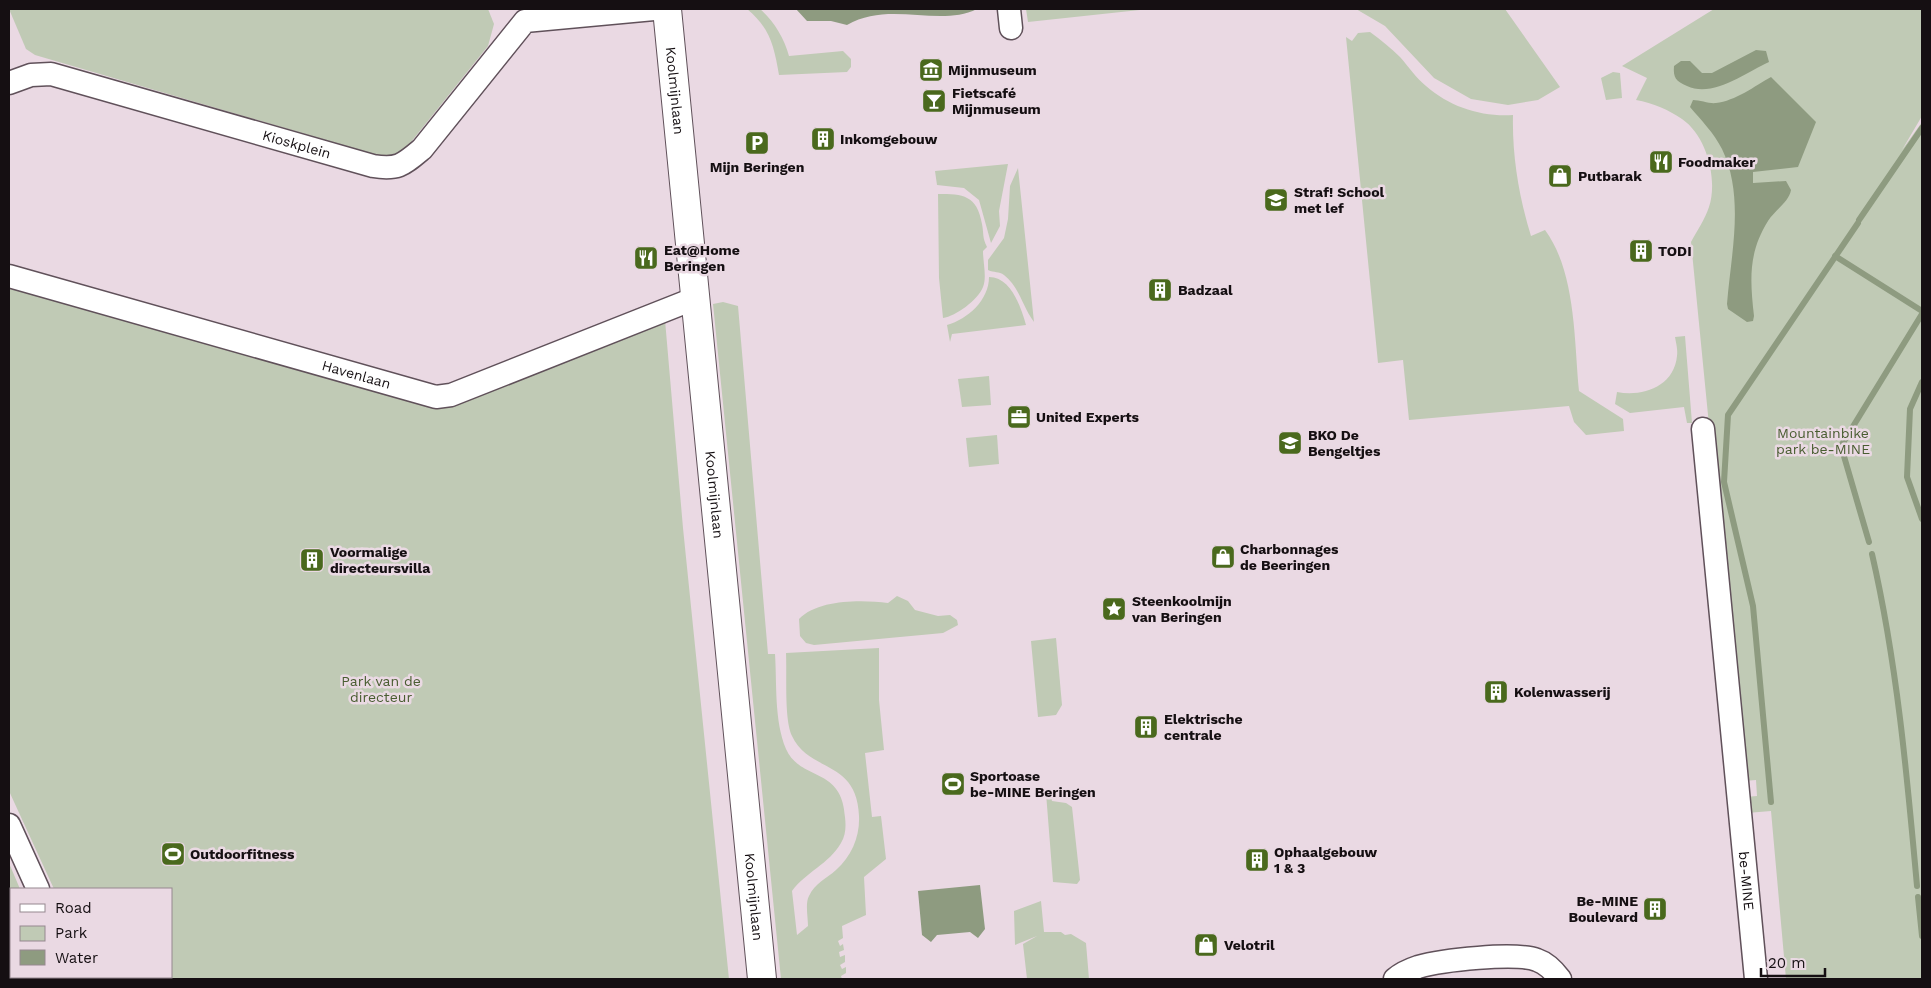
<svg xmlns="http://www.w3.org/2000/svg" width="1931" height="988" viewBox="0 0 1931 988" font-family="'Work Sans',sans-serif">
  <rect width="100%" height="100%" fill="#ead9e3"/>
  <!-- green -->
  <g fill="#c0cab5">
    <polygon points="9,9 488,9 494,24 488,46 403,152 387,158 35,55 26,49"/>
    <path d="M747,9h13c14,12 24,29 29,47l54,-5 8,8v8l-4,5 -68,3c-5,-29 -9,-47 -32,-66z"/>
    <polygon points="1026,9 1149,9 1028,22"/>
    <polygon points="1356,9 1505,9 1560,87 1538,100 1508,105 1471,99 1434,78 1385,26"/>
    <path d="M1714,9h208v107l-20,34 20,-28v857h-136l-15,-168 -24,2 -2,-16 12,-1 -1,-16 -12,1 -53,-539c6,-11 14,-23 18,-35 9,-27 -2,-71 -27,-88 -13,-9 -29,-16 -46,-19l11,-22 -25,-12z"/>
    <path d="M1370,32c11,8 21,16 30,25 9,10 16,21 26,29 24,21 55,31 87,29 -1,41 6,82 18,121l14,-6c31,42 29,110 34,161l44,28 1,12 -38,4 -12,-13 -5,-16 -160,14 -6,-60 -25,3 -32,-326 6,4 6,-8z"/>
    <polygon points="1613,72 1620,73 1622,98 1606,100 1601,78"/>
    <polygon points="1008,164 999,211 1000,226 991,243 979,200 964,188 937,185 935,171"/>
    <path d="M1018,168l16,154c-12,-16 -14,-34 -30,-47 -5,-4 -10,-2 -16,-5v-10l16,-22 4,-19 2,-33z"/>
    <path d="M938,194c25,0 39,1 44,30 2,10 0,13 5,23l-4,4c0,11 4,27 0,36 -5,13 -27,29 -40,31l-4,-40z"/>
    <path d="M989,277c22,0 32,30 37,48l-74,9 -2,8 -3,-17c21,-6 42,-25 42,-48z"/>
    <polygon points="9,285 410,400 665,320 683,528 729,979 96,979 94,977 171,977 171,889 54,889 9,791"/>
    <path d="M723,302l15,4 30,348h7c2,30 -1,66 11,95 15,33 56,17 59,68 1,9 1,18 -4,26 -12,21 -35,29 -49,48l5,44 11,-9c0,-9 -3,-23 1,-30 6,-13 17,-17 27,-26 16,-14 24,-34 23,-54 -2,-57 -50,-43 -67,-80 -8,-16 -5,-63 -6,-83l93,-5v52l5,50 -19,3 7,64 9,-1 5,43 -22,18 2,38 -24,11 1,12 -5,3 2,5 3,-2 1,6 -5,2 1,5 5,-2v7l-5,3 2,4 4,-2v6l-5,3 1,3h-61l-68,-675z"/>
    <path d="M1685,336l7,87h-5l-3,-16 -54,6 -15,-9 2,-12c25,5 57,-5 60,-36 1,-6 -1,-13 -2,-19z"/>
    <polygon points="989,376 991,405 962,407 958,379"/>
    <polygon points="997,435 999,464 969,467 966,438"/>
    <path d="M897,596l11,5 7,9 23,6 12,-1 7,5 1,5 -15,8 -129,12 -8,-2 -6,-7 -1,-17c20,-20 63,-19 89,-16z"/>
    <polygon points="1056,638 1062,705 1056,715 1038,717 1031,641"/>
    <polygon points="1046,793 1050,793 1052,801 1066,803 1072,807 1080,880 1077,884 1053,882"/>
    <polygon points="9,863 20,889 11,889 11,977 59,977 61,979 9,979"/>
    <polygon points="1041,901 1044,932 1061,932 1065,935 1071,934 1086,943 1089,979 1027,979 1023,944 1037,936 1015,945 1014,911"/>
  </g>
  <!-- water -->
  <g fill="#8e9b80">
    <path d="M796,9h181c-39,19 -87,-9 -130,16l-16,-4h-24z"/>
    <path d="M1756,50l10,1 3,11c-24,11 -56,36 -82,24 -11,-5 -14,-8 -13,-20l7,-5h9l12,12h10z"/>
    <path d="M1771,77l45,45 -18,45 -45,5v11l33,-2 5,9c-2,12 -16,20 -23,31 -20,32 -18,59 -14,95l-1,5 -6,1 -19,-13 -1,-5c4,-51 18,-107 -5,-155 -8,-16 -21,-29 -32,-42l3,-7c7,0 17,4 23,3 19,-2 39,-17 55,-26z"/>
    <polygon points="980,885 985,929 978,938 970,932 937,935 931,942 922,935 918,891"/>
  </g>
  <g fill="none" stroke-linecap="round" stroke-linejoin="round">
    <!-- stream -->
    <g stroke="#8e9b80" stroke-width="6">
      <polyline points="1859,220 1922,128"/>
      <polyline points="1835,256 1922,311"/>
      <polyline points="1922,382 1910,409 1907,477 1922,519"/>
      <polyline points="1869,542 1841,446 1922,314"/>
      <path d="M1872,554c25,109 35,221 45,332"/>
      <polyline points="1771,802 1753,606 1724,482 1728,415 1858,223"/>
      <polyline points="1918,897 1922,936"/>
    </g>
    <defs>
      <g id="minor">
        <polyline points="1009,9 1011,28"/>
        <path id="s1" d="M9,83l22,-8 20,-1 322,92c25,4 30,-1 49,-17l103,-128 129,-12"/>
        <path id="s2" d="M9,276l427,121 15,-2 245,-97"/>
        <path id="s3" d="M1703,429l53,550"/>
        <polyline points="9,825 38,889"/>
        <polyline points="77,977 79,979"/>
        <path d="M1395,979c7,-6 14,-9 23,-12 24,-7 97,-15 119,-7 9,3 17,11 23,19"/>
      </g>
      <g id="primary">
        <path id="s4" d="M667,9l95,970"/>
      </g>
    </defs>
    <!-- minor casing -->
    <use href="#minor" stroke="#60515a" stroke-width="25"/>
    <!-- primary casing -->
    <use href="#primary" stroke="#60515a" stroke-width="30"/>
    <!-- minor -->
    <use href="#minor" stroke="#fff" stroke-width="22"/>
    <!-- primary -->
    <use href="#primary" stroke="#fff" stroke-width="28"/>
  </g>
  <!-- icons -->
  <defs>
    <symbol id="museum-square" viewBox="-11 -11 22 22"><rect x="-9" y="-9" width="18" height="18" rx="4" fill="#4a691d" stroke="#ead9e3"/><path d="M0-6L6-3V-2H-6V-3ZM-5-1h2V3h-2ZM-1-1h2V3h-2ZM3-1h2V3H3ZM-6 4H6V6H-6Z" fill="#fff"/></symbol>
    <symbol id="bar-square" viewBox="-11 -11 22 22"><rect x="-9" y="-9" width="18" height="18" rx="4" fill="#4a691d" stroke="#ead9e3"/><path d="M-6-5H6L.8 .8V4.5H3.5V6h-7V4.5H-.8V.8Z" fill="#fff"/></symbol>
    <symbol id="building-square" viewBox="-11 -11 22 22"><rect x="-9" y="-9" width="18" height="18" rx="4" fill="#4a691d" stroke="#ead9e3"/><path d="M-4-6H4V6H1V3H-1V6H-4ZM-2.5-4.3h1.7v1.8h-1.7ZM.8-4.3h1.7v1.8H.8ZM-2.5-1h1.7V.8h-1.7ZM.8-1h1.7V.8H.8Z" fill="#fff"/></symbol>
    <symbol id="parking-square" viewBox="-11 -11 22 22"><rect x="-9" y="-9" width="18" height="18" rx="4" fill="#4a691d" stroke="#ead9e3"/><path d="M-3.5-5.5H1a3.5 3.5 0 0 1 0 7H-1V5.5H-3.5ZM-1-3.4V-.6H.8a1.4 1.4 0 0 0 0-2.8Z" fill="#fff"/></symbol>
    <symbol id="restaurant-square" viewBox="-11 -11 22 22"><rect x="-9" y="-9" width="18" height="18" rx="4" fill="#4a691d" stroke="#ead9e3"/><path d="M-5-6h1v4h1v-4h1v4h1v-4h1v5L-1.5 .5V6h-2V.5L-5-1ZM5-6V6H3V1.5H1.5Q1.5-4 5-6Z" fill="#fff"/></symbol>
    <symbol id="shop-square" viewBox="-11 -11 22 22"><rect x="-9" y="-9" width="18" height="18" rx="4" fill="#4a691d" stroke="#ead9e3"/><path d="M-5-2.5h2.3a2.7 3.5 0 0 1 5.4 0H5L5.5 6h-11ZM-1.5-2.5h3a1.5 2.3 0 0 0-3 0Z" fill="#fff"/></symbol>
    <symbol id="school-square" viewBox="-11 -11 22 22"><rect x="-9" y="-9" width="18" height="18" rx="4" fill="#4a691d" stroke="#ead9e3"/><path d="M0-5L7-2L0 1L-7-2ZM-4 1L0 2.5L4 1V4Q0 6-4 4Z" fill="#fff"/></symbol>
    <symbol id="office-square" viewBox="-11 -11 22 22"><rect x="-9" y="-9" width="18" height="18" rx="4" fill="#4a691d" stroke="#ead9e3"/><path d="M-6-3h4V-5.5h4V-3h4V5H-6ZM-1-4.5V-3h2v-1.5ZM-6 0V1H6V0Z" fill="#fff"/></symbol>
    <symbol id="sight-square" viewBox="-11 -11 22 22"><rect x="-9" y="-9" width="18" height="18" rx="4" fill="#4a691d" stroke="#ead9e3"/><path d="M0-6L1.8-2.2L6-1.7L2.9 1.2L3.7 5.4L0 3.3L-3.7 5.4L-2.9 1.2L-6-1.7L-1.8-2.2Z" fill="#fff"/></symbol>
    <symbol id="stadium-square" viewBox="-11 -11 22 22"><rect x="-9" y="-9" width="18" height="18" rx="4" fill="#4a691d" stroke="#ead9e3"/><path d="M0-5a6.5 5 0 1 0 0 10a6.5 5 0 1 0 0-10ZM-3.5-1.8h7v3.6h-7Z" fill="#fff"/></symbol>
  </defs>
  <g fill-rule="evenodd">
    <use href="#museum-square" x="917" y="56" width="28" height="28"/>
    <use href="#bar-square" x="920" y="87" width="28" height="28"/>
    <use href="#building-square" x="809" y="125" width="28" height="28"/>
    <use href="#parking-square" x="743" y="129" width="28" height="28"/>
    <use href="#restaurant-square" x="1647" y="148" width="28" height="28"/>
    <use href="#shop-square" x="1546" y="162" width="28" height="28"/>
    <use href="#school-square" x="1262" y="186" width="28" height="28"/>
    <use href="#building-square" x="1627" y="237" width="28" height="28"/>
    <use href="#restaurant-square" x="632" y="244" width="28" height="28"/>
    <use href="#building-square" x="1146" y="276" width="28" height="28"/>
    <use href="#office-square" x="1005" y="403" width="28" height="28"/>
    <use href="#school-square" x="1276" y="429" width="28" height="28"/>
    <use href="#shop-square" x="1209" y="543" width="28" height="28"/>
    <use href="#building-square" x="298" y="546" width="28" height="28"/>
    <use href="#sight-square" x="1100" y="595" width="28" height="28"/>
    <use href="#building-square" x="1482" y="678" width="28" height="28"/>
    <use href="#building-square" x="1132" y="713" width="28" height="28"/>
    <use href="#stadium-square" x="939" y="770" width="28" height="28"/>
    <use href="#stadium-square" x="159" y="840" width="28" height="28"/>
    <use href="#building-square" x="1243" y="846" width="28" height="28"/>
    <use href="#building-square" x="1641" y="895" width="28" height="28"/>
    <use href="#shop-square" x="1192" y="931" width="28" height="28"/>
  </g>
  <g text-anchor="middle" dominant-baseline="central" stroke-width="5" stroke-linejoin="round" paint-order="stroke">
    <!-- poi labels -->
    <g font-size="14" font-weight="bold" fill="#150f12" stroke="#ead9e3" text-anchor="start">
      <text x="948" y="70">Mijnmuseum</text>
      <text x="952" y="93">Fietscafé<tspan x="952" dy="16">Mijnmuseum</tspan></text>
      <text x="840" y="139">Inkomgebouw</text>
      <text x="1678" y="162">Foodmaker</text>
      <text x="757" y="167" text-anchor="middle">Mijn Beringen</text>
      <text x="1578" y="176">Putbarak</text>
      <text x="1294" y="192">Straf! School<tspan x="1294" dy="16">met lef</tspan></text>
      <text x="664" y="250">Eat@Home<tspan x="664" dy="16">Beringen</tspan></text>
      <text x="1658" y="251">TODI</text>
      <text x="1178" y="290">Badzaal</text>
      <text x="1036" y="417">United Experts</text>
      <text x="1308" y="435">BKO De<tspan x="1308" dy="16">Bengeltjes</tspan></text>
      <text x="1240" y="549">Charbonnages<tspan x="1240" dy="16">de Beeringen</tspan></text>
      <text x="330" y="552">Voormalige<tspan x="330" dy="16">directeursvilla</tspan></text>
      <text x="1132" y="601">Steenkoolmijn<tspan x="1132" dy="16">van Beringen</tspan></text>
      <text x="1514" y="692">Kolenwasserij</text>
      <text x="1164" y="719">Elektrische<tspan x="1164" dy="16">centrale</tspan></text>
      <text x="970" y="776">Sportoase<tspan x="970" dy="16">be-MINE Beringen</tspan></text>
      <text x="1274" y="852">Ophaalgebouw<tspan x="1274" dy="16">1 &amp; 3</tspan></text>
      <text x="190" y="854">Outdoorfitness</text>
      <text x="1638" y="901" text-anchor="end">Be-MINE<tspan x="1638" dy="16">Boulevard</tspan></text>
      <text x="1224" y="945">Velotril</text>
    </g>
    <!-- street labels -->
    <g font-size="14" fill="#150f12" stroke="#ead9e3">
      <text stroke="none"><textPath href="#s4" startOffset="82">Koolmijnlaan</textPath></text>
      <text stroke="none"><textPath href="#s1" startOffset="299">Kioskplein</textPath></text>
      <text stroke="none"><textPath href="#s2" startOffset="361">Havenlaan</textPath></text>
      <text stroke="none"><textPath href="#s4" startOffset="488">Koolmijnlaan</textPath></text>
      <text stroke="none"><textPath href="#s3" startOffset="454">be-MINE</textPath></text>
      <text stroke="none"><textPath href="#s4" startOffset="892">Koolmijnlaan</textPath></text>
    </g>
    <!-- park labels -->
    <g font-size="14" fill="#495d31" stroke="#ead9e3">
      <text x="1823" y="433">Mountainbike<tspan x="1823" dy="16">park be-MINE</tspan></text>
      <text x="381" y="681">Park van de<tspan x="381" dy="16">directeur</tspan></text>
    </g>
  </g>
  <!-- border -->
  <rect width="1931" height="988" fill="none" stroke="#150f12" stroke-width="20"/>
  <!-- legend -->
  <rect x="10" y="888" width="162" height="90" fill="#ead9e3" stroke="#95888f"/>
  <rect x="20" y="904" width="25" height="8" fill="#ffffff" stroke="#95888f"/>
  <text x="55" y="913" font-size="15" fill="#150f12">Road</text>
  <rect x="20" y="926" width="25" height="15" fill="#c0cab5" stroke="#95888f"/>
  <text x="55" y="938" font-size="15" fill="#150f12">Park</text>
  <rect x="20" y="950" width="25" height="15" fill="#8e9b80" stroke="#95888f"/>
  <text x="55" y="963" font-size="15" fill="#150f12">Water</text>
  <!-- scale -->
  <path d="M1761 968v8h64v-8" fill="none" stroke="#150f12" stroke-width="2.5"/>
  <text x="1768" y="968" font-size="15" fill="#150f12" stroke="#ead9e3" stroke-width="4" paint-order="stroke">20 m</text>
</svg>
